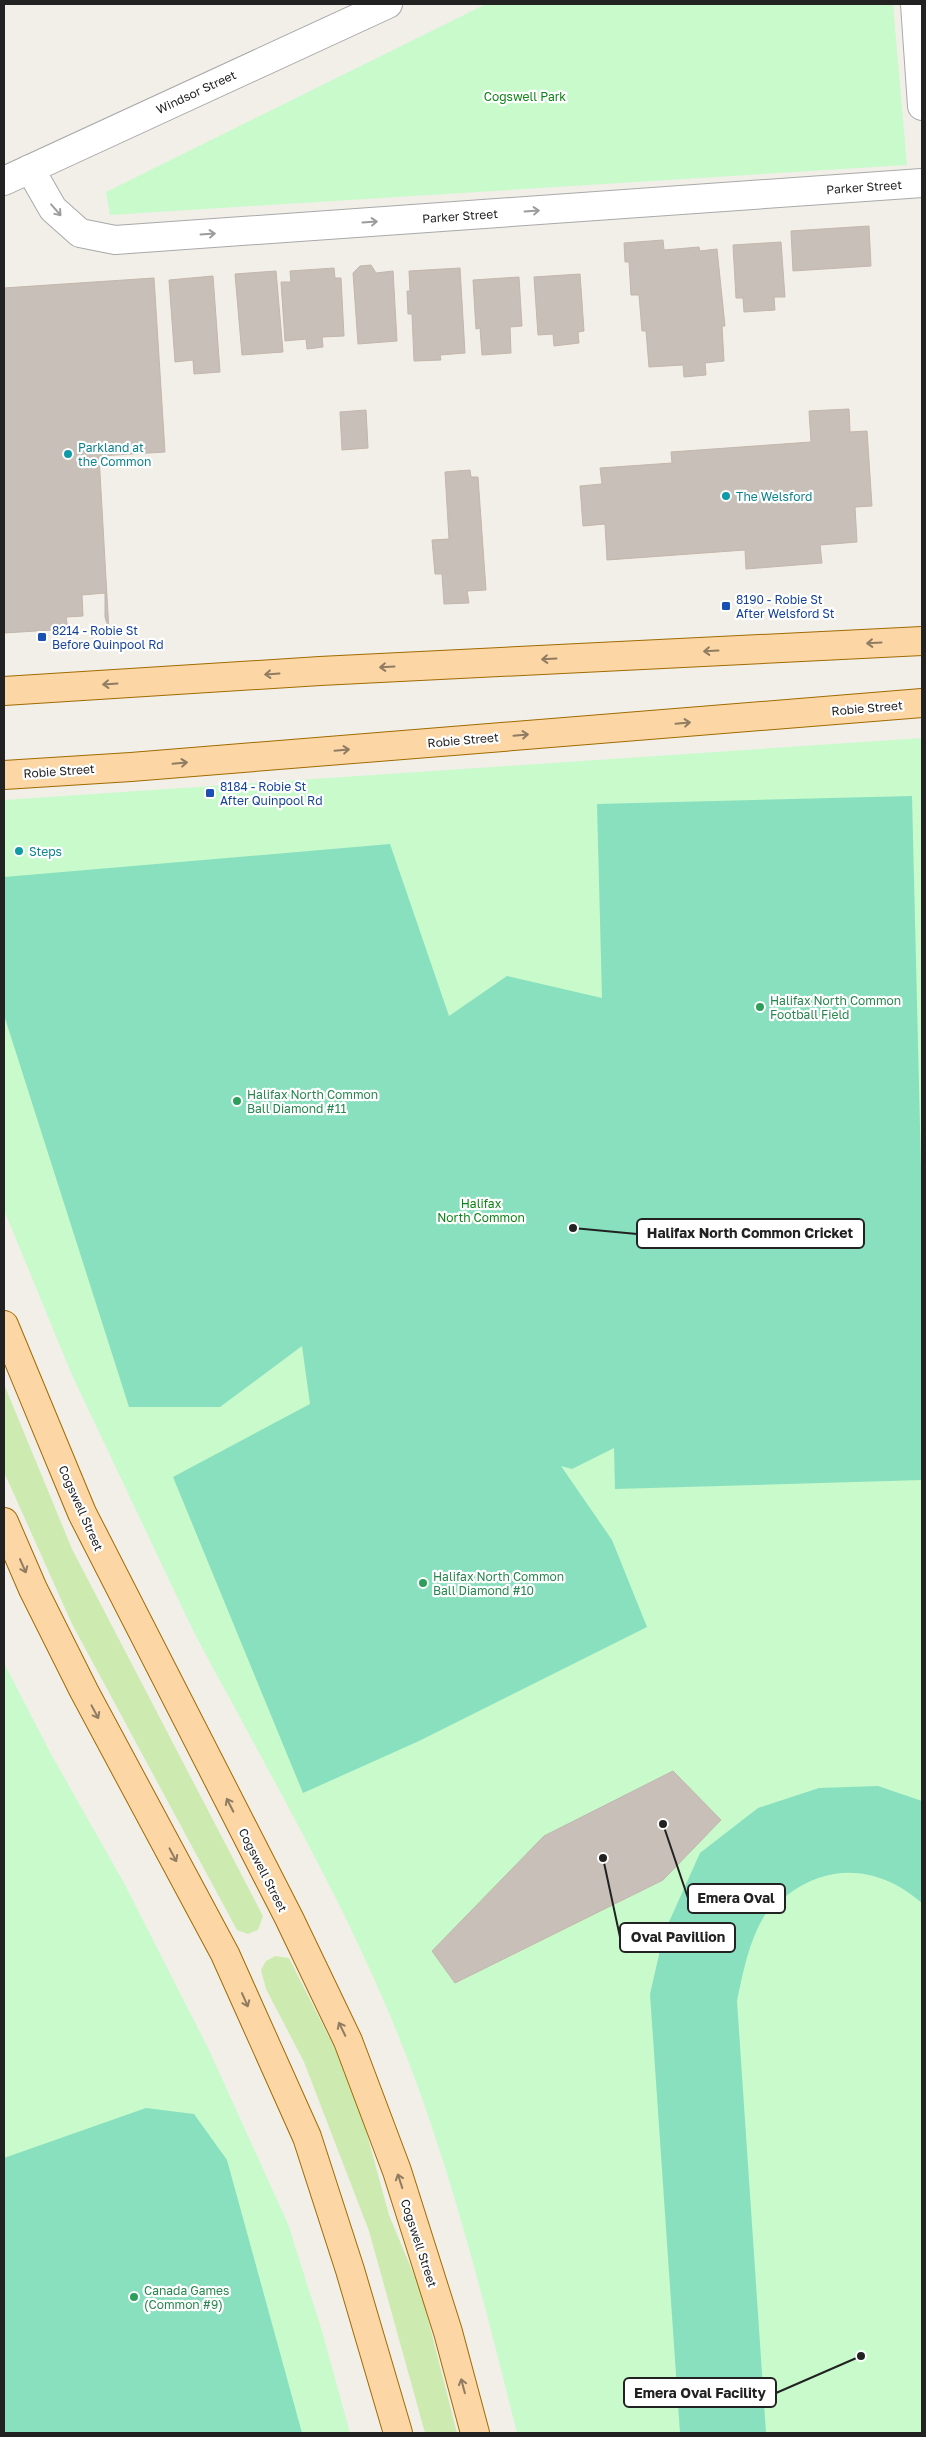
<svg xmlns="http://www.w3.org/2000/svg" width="926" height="2437" viewBox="0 0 926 2437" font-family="'Golos Text',sans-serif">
  <rect width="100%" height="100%" fill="#f2efe9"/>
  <!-- grass -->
  <g fill="#cdebb0">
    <polygon points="4,1384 72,1549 263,1916 258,1930 248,1934 237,1930 72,1624 4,1472"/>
    <polygon points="275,1956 289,1958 337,2053 365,2127 389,2215 421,2292 457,2433 425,2433 369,2231 304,2062 266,1989 261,1970 266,1961"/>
  </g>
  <!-- park -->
  <g fill="#c8facc">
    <polygon points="486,4 893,4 907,165 110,215 106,192"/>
    <path d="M922,738v1695h-405c-37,-147 -73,-294 -134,-434 -41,-95 -91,-185 -140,-276 -18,-34 -37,-66 -54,-101l-117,-247 -68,-165v-410z"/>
    <polygon points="4,1663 51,1754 124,1883 209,2050 288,2224 322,2331 350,2433 4,2433"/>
  </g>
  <!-- pitch -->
  <g fill="#88e0be">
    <polygon points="912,796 922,1210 922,1480 615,1489 614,1448 572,1469 561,1466 612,1540 647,1627 419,1741 303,1793 173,1477 310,1404 302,1346 220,1407 129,1407 4,1015 4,877 390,844 449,1016 507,976 602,998 597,804"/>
    <path d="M878,1786l44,15v102c-41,-36 -92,-42 -136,-7 -6,4 -14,8 -18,14 -18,26 -25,61 -31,91l29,432h-86l-30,-439 14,-61 36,-80 58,-45 61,-20z"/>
    <polygon points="146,2108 194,2114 227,2160 302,2433 4,2433 4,2158"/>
  </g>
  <!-- building -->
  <g fill="#c7bfb8" stroke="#c4b6ab">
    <polygon points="869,226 871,266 793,271 791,231"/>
    <polygon points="663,240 664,250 699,247 700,251 717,249 725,326 722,326 724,361 705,363 706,375 684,377 683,365 649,367 646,331 642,331 639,295 631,295 629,262 625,262 624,243"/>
    <polygon points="781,242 785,297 774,297 775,310 744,312 743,298 736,298 733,245"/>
    <polygon points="371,265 376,273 393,271 397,341 358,344 353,273 360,266"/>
    <polygon points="334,268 335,278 341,278 344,336 322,337 323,347 307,349 306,339 285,341 281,282 291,282 290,271"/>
    <polygon points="460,268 465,353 440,355 441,360 414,361 412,314 408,314 407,291 410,291 409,271"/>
    <polygon points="276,271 283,352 242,355 235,274"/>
    <polygon points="580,274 584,331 578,332 579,343 554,346 553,334 538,335 534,277"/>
    <polygon points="213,276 220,372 194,374 193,360 175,362 169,280"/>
    <polygon points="519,277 522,326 510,327 511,353 482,355 480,328 476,329 473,280"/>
    <polygon points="154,278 165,452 99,456 109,631 105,617 105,593 82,595 83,616 66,617 68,629 4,633 4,288"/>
    <polygon points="849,409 850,432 867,431 872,506 855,507 857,542 820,545 822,563 746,569 745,550 607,560 605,524 583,526 580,486 602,484 600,468 672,463 671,452 811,442 809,411"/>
    <polygon points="366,410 368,448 342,450 340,412"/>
    <polygon points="470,470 471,477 478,477 486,590 467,591 469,603 444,604 442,574 435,574 432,540 449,539 445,472"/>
    <polygon points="673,1771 721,1820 663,1880 455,1983 432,1951 544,1836"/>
  </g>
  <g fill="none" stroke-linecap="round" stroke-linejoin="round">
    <defs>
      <g id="minor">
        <polyline points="915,4 922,106"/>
        <polyline points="30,169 53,209 80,233 115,240 922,183"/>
        <polyline points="4,181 388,4"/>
      </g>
      <g id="major">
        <polyline points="4,691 320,671 922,641"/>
        <polyline points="4,775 131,767 922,703"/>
        <polyline points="4,1325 82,1513 289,1918 348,2041 397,2171 448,2332 475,2433"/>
        <polyline points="4,1522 33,1589 84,1691 225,1954 307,2137 350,2270 398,2433"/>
      </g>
    </defs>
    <!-- minor casing -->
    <use href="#minor" stroke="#a9a9a9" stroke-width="30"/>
    <!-- major casing -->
    <use href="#major" stroke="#a06b00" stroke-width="30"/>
    <!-- minor -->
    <use href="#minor" stroke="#fff" stroke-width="28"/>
    <!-- major -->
    <use href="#major" stroke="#fcd6a4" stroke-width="28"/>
  </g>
  <!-- one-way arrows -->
  <defs><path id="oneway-shaft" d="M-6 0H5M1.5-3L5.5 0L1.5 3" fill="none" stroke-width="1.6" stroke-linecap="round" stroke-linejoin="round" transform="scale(1.25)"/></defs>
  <g stroke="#9c9c9c">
    <use href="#oneway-shaft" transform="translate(56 210) rotate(49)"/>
    <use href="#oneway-shaft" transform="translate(532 211) rotate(-4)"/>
    <use href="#oneway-shaft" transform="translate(370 222) rotate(-4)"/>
    <use href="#oneway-shaft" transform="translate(208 234) rotate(-4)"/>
  </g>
  <g stroke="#8f7c63">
    <use href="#oneway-shaft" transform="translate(874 643) rotate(177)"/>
    <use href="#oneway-shaft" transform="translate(711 651) rotate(177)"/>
    <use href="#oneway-shaft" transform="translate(549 659) rotate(177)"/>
    <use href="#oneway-shaft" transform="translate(387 667) rotate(177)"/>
    <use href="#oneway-shaft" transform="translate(272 674) rotate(176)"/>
    <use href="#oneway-shaft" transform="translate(110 684) rotate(176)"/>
    <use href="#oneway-shaft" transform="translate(683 723) rotate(-5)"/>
    <use href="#oneway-shaft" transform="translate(521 735) rotate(-5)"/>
    <use href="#oneway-shaft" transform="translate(342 750) rotate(-5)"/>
    <use href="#oneway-shaft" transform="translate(180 763) rotate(-5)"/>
    <use href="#oneway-shaft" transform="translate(23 1566) rotate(66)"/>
    <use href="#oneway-shaft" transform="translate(95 1712) rotate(62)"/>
    <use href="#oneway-shaft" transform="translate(230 1805) rotate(-117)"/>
    <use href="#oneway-shaft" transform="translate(173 1855) rotate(62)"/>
    <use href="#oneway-shaft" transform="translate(245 2000) rotate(66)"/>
    <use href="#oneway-shaft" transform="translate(342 2029) rotate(-116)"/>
    <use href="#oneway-shaft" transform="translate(400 2181) rotate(-108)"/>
    <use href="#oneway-shaft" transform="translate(463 2386) rotate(-105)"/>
  </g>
  <!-- markers -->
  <g fill="#0f9aa8" stroke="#fff" stroke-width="2">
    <circle cx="68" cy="454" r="5"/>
    <circle cx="726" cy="496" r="5"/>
    <circle cx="19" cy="851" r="5"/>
  </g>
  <g fill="#1a4fb4" stroke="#fff" stroke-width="2">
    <rect x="721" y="601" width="10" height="10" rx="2.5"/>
    <rect x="37" y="632" width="10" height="10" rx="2.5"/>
    <rect x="205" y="788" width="10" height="10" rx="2.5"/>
  </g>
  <g fill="#2e9e5b" stroke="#fff" stroke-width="2">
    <circle cx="760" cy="1007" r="5"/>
    <circle cx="237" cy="1101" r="5"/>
    <circle cx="423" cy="1583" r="5"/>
    <circle cx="134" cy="2297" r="5"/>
  </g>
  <g text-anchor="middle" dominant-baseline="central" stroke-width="4.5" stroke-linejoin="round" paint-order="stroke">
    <!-- street labels -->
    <g font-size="12" fill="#222" stroke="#fff">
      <text transform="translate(196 92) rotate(-25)">Windsor Street</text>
      <text transform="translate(864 187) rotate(-4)">Parker Street</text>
      <text transform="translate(460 216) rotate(-4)">Parker Street</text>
      <text transform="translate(867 708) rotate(-5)">Robie Street</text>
      <text transform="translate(463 740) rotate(-5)">Robie Street</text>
      <text transform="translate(59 771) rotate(-4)">Robie Street</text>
      <text transform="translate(81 1508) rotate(66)">Cogswell Street</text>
      <text transform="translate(263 1870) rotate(63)">Cogswell Street</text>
      <text transform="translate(419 2243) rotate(72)">Cogswell Street</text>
    </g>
    <!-- park labels -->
    <g font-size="12" fill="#0c8416" stroke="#fff">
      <text x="525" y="96">Cogswell Park</text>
      <text x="481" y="1203">Halifax<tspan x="481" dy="14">North Common</tspan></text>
    </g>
    <!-- culture labels -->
    <g font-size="12" fill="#0d838f" stroke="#fff" text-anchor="start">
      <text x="78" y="447">Parkland at<tspan x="78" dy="14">the Common</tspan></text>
      <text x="736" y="496">The Welsford</text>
      <text x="29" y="851">Steps</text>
    </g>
    <!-- transit labels -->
    <g font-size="12" fill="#164399" stroke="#fff" text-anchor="start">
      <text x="736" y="599">8190 - Robie St<tspan x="736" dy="14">After Welsford St</tspan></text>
      <text x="52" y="630">8214 - Robie St<tspan x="52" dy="14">Before Quinpool Rd</tspan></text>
      <text x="220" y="786">8184 - Robie St<tspan x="220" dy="14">After Quinpool Rd</tspan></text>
    </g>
    <!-- leisure labels -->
    <g font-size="12" fill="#27864d" stroke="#fff" text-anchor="start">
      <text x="770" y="1000">Halifax North Common<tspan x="770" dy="14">Football Field</tspan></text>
      <text x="247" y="1094">Halifax North Common<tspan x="247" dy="14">Ball Diamond #11</tspan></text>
      <text x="433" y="1576">Halifax North Common<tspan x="433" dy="14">Ball Diamond #10</tspan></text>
      <text x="144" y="2290">Canada Games<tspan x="144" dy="14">(Common #9)</tspan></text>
    </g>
  </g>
  <!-- callouts -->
  <path fill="none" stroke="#222" stroke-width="2" d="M573 1228L637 1234M663 1824L688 1898M603 1858L620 1937M861 2356L776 2393"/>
  <g fill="#222" stroke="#fff" stroke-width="2">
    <circle cx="573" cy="1228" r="5"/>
    <circle cx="663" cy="1824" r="5"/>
    <circle cx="603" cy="1858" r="5"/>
    <circle cx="861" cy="2356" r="5"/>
  </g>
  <g fill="#fff" stroke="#222" stroke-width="2">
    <rect x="637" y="1219" width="227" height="29" rx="5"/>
    <rect x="688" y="1884" width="97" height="29" rx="5"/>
    <rect x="620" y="1923" width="115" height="29" rx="5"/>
    <rect x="624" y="2378" width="152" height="29" rx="5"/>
  </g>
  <g font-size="14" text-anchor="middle" font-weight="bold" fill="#222">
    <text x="750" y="1238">Halifax North Common Cricket</text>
    <text x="736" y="1903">Emera Oval</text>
    <text x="678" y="1942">Oval Pavillion</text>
    <text x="700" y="2398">Emera Oval Facility</text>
  </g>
  <!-- border -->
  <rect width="926" height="2437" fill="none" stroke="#222222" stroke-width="10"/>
</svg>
